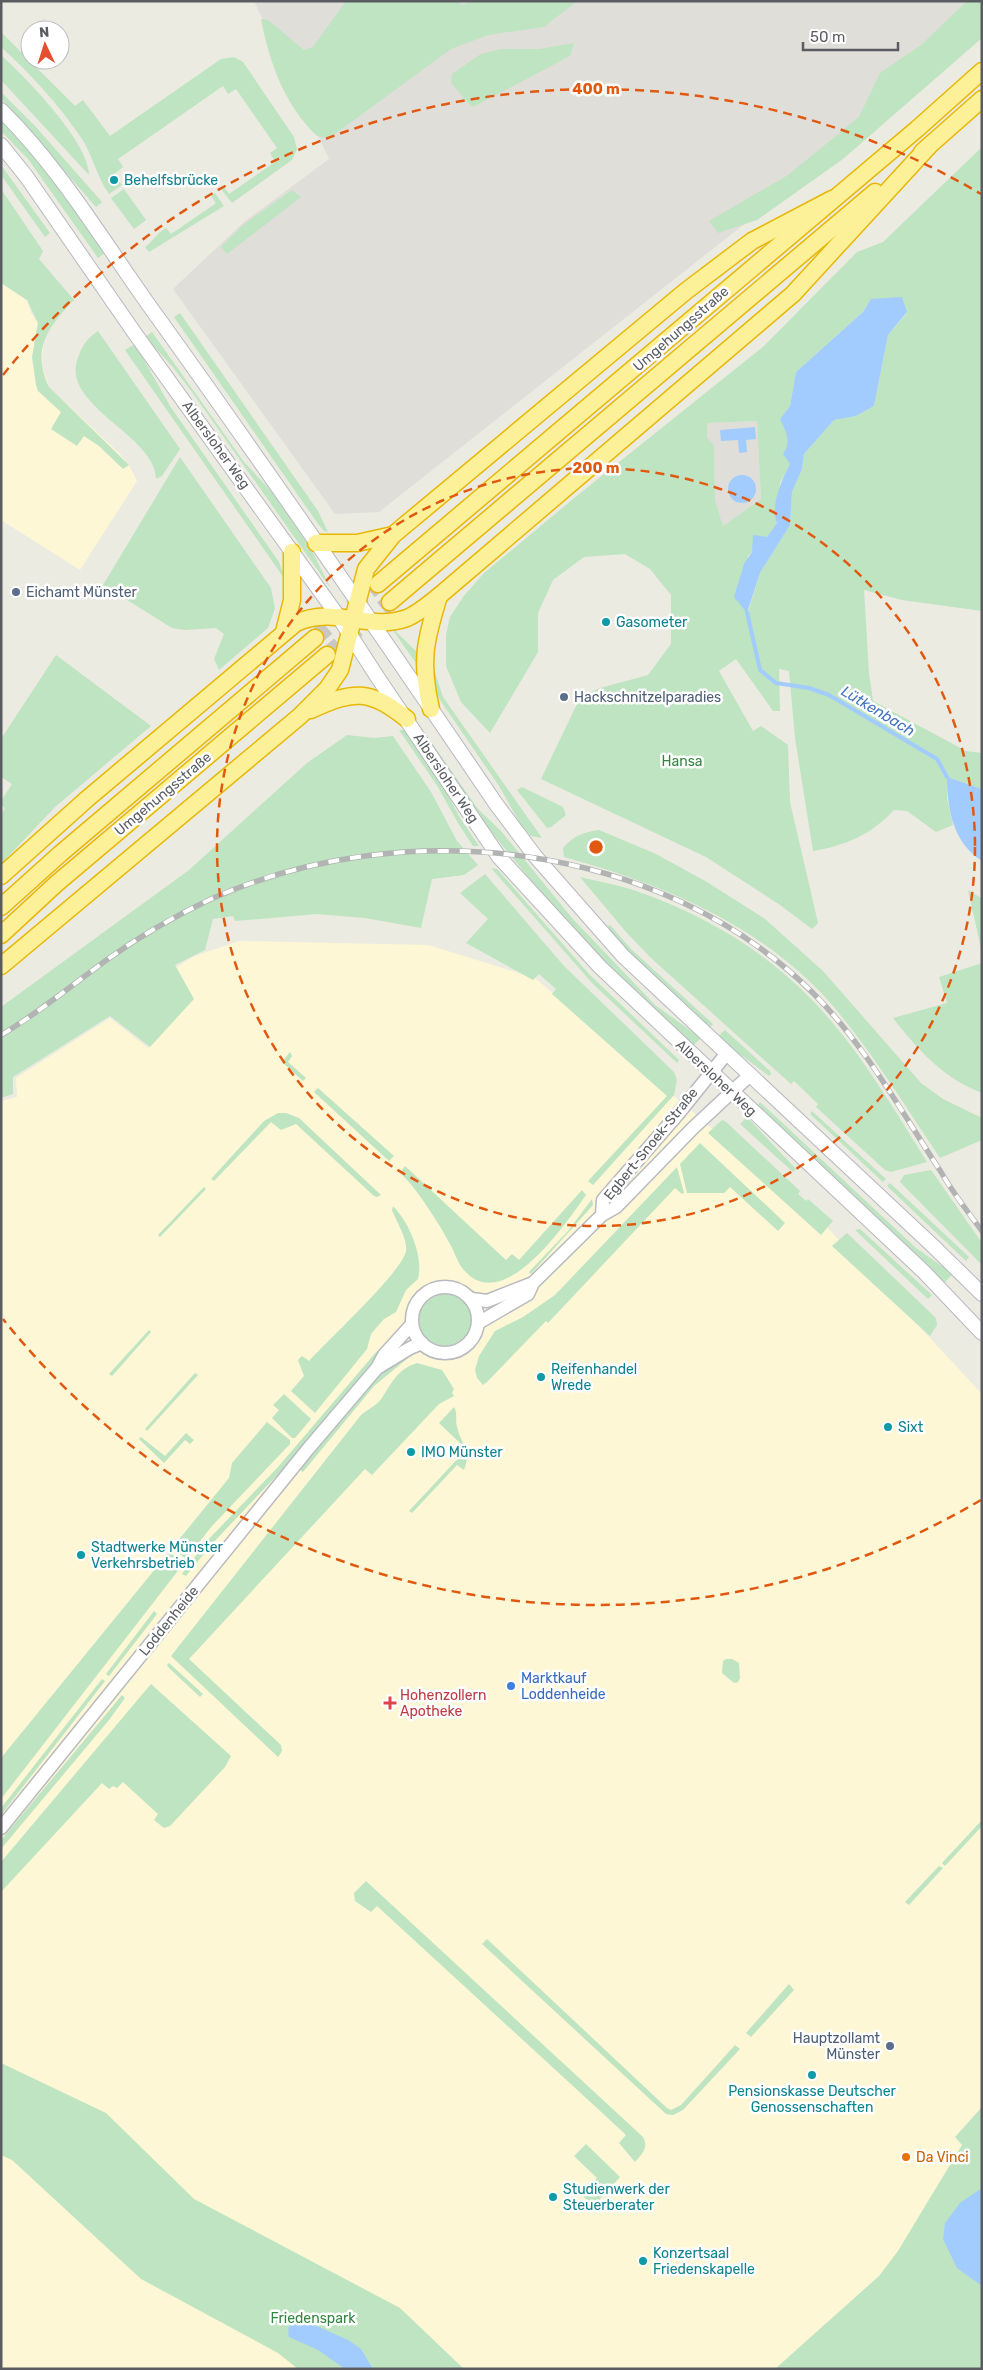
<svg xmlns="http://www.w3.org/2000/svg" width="983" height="2370" viewBox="0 0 983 2370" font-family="Rubik,sans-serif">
  <rect width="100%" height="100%" fill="#ecebe1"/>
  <!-- commercial -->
  <g fill="#fdf7d6">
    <polygon points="1,283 27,300 31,313 38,323 34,343 43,346 42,366 49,387 119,453 129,465 137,481 80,570 1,520"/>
    <polygon points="239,941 428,945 535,978 823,1223 982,1394 982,2369 1,2369 1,1101 17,1097 16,1078 110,1018 148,1048 183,1005 170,971 195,956"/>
  </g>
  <!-- industrial -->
  <g fill="#e0ded9">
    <polygon points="254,1 982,1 813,170 379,512 335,514 173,289 244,222 329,159"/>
    <polygon points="757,421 761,499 723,526 715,500 714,446 707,437 707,423"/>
  </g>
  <!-- green -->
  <g fill="#bee4c1" fill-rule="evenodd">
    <path d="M346,1h110l7,4 8,-4h106l-33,26 -56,8 -37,14 -112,82 -11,7 -11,-2c-33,-32 -47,-72 -56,-117l7,1 36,30 9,-3z"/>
    <polygon points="967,1 982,1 982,38 843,159 757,220 718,233 709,221 788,175 859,117 880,73 921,45"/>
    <path d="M1,32l74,74 8,-6 27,36 111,-77 13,-2 9,5 51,75 3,12 -5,11 -60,43 -11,-14 3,-2 5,7 46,-32 -5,-9 7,-5 -41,-59 -8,5 -5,-8 -105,73 5,8 -9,7 8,11 -13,9c-12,-17 -16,-38 -27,-55 -23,-34 -51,-65 -81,-92z"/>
    <polygon points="574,43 570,56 475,106 471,106 451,83 452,74 481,54 501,49 539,49"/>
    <path d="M1,55c25,23 87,86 88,120l-88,-95z"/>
    <polygon points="1,92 35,126 102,202 96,207 1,98"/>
    <polygon points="1,118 65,195 105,253 98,258 28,159 1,131"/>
    <path d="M982,147v464l-80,-11 -38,-10 5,83 4,28 93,50 16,2v36l-35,-12v22l6,26 -17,7 -29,-21 -13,-1c-22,24 -49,36 -81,41l-18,-113 -6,-67 -10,-2 1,42h-7l-37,-52 -17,12 34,60 8,-5 27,19 2,57 28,121 -6,6 -32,-24 -74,-48 -165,-78 36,-75 10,-10 13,-6 48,-13 23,-31v-49l-21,-26 -25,-15 -41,3 -31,23 -15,33v39l-48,81 -29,-31 -15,-36v-31l4,-18 13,-20 20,-23 90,-75 191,-153 93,-94 26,-10zM871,299l36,14 -19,22 -14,71 -18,10 -22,4 -30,34 -2,15 -10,23 -2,33 -30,48 -12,39v-56l24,-24 5,-9 3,-40 10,-19 -2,-28 -8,-17 10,-13 6,-34 67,-60zM757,421l4,78 -38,27 -8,-26 -1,-54 -7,-9v-14z"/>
    <polygon points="1,165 50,233 45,237 1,175"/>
    <path d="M1,189l42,62 -4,8 35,41c-26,27 -43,49 -25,87l80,78 -6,4 -24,-23 -15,-10 -7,10 -26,-17 10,-17 -23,-21 -2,-6 -4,-28 6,-34 -11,-23 -26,-17z"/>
    <polygon points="124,189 146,220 134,229 111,198"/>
    <polygon points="292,190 301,197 227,254 221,247 244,224"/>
    <path d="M215,193l9,13 -75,46 -4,-5c8,-6 12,-14 21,-19l5,6 41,-28 4,-3 -5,-7z"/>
    <polygon points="180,313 318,511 328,532 324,531 318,524 174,317"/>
    <path d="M98,331l82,118 -18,27 -6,3c0,-45 -100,-74 -77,-124 4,-11 9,-17 19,-24z"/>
    <polygon points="152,332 244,462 272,492 311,549 331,589 192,392 172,366 145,337"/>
    <polygon points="135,344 170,406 279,562 286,581 125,350"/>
    <polygon points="180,457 271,588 275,608 268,628 219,670 214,659 224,634 216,628 185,630 172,628 103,585"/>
    <polygon points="390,626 418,653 418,666"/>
    <polygon points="56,655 151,726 55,807 1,864 1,815 5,808 1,805 1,801 12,784 1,777 1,739"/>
    <polygon points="429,664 434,669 443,697 542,838 531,836 522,827 499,786 440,700 434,688"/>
    <path d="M385,676l93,133 23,22 71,87 83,87 46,33 -9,9c-75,-71 -146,-144 -209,-226 -35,-46 -67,-96 -100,-144z"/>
    <polygon points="399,730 404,730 446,791 460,818 479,846 473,846 458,823 438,787"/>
    <polygon points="347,735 374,738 393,736 431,792 457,841 478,865 464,875 432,879 421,928 365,918 317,914 235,921 233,916 213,919 205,950 175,965 194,999 150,1047 110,1016 13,1077 13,1094 1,1098 1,1007 189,870 307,763"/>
    <polygon points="522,787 563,807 566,815 551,827 547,828 517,790"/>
    <path d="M599,830l57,24 51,28 58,37 58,52 98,112 22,16 39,19v22l-42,18c-35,-52 -67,-105 -107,-152 -69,-80 -170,-122 -269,-149l-1,-9c10,-12 21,-16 36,-18z"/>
    <polygon points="982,861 982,953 968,890 981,898"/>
    <polygon points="491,868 497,869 589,974 679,1060 677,1063 593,984"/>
    <polygon points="485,874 564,966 674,1072 677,1080 674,1095 593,1185 588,1181 667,1096 552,994 556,989 539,974 533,980 466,943 488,919 460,893"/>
    <path d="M580,877c20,5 40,8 59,15 60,21 118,54 164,99 51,49 87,112 124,171l-36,10 -6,-2 -69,-63 2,-3 -24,-23 -3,3 -140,-126 -25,-26z"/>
    <polygon points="610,925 631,949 713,1024 709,1029 616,940 607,927"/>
    <path d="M982,963v130c-39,-15 -64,-43 -89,-75l54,-15 -8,-26z"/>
    <polygon points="725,1030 770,1071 771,1074 769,1076 717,1037"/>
    <polygon points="290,1052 292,1056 288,1062 306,1078 303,1081 282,1062"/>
    <polygon points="318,1088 394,1156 389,1161 314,1092"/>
    <polygon points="760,1102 916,1248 953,1274 944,1283 756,1107"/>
    <polygon points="812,1111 886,1179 883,1182 810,1114"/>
    <polygon points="278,1113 286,1113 299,1118 381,1195 377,1197 374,1196 296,1124 281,1130 271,1122 214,1181 211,1179 264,1121"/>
    <polygon points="747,1117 796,1169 793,1172 740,1124"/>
    <polygon points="722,1120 725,1121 800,1191 798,1194 806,1201 808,1199 833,1221 821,1235 708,1133"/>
    <polygon points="700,1143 785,1223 778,1231 730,1187 724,1193 687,1193 680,1164"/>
    <path d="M405,1166l101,94 6,-6 7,6 63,-70 4,5c-22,31 -87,127 -126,70 -4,-7 -6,-14 -10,-21 -10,-19 -34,-57 -50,-71z"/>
    <polygon points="677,1167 684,1193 682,1194 675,1188 548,1323 546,1321 487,1382 483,1385 477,1378 475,1370 479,1356 495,1331 523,1317 555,1295"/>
    <polygon points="931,1170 982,1243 982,1265 900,1182 904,1175"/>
    <polygon points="890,1183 969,1257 966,1261 887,1186"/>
    <polygon points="204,1187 206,1189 160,1237 158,1235"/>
    <polygon points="592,1199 593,1205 531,1274 529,1272 568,1231"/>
    <path d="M393,1206c16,16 31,51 25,73l-12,11 -10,22 -12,7 -7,8 -6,7 -4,15 -52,64 -24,-22 13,-15 -6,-16 4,-4 7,5c17,-19 94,-90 97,-110 2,-12 -10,-30 -14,-41z"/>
    <polygon points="860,1229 932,1295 928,1299 855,1230"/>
    <polygon points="847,1233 936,1318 937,1325 930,1336 832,1246"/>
    <circle cx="445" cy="1320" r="26"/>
    <polygon points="149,1330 151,1332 112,1376 109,1374"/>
    <polygon points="377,1351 381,1353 282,1470 211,1545 186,1576 182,1574 206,1542 278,1467"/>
    <polygon points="406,1356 408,1358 374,1386 303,1472 300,1470 371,1384 382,1372"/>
    <path d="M417,1363l25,7 12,19 -2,4 2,3 -15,8 -67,71 -7,-6 -176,190 92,86 1,6 -4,6 -107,-101 190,-241c6,-5 16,-10 21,-17 10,-16 16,-29 35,-35z"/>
    <polygon points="195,1373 198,1375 147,1431 145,1429"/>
    <polygon points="284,1394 311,1419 295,1438 292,1438 272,1418 279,1410 273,1405"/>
    <path d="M454,1407c4,6 1,13 3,20 4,19 16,20 7,43l-7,-5 -45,48 -3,-2 55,-59 -3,-8 -22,-21z"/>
    <polygon points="267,1422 290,1440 290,1444 212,1526 186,1559 172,1548 229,1478 232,1463"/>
    <polygon points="186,1433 194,1440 190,1444 185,1440 164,1463 139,1439 141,1437 165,1456"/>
    <polygon points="169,1552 184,1563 1,1799 1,1758"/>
    <polygon points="154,1611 157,1614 109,1676 106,1674"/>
    <polygon points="726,1659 732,1659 739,1663 740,1678 738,1682 734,1683 722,1673 723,1661"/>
    <polygon points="169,1663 203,1694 200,1697 169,1668 167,1665"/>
    <polygon points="102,1679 105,1681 1,1815 1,1808"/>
    <polygon points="151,1684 231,1756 225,1767 170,1826 164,1828 154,1820 158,1814 123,1782 117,1788 113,1786 109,1789 102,1783 1,1892 1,1862"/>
    <polygon points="122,1695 125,1698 109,1720 1,1849 1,1840"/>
    <polygon points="982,1820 982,1826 945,1866 942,1863"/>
    <polygon points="939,1866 943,1868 909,1905 905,1902"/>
    <path d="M366,1881l277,256c6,11 -1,17 -8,25l-16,-19 7,-8 -28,-26 -221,-203 -6,6 -16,-11 -1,-8z"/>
    <polygon points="487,1939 667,2108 671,2110 681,2105 735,2045 740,2049 683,2110 673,2115 666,2114 482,1944"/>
    <polygon points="789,1984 794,1990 751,2037 746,2033"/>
    <polygon points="1,2063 106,2113 194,2199 400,2308 464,2369 298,2369 278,2353 141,2279 12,2160 1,2155"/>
    <polygon points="982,2107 982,2369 775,2369 879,2276 898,2251 962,2145 955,2137"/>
    <polygon points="586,2144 620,2177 592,2208 590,2207 591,2204 582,2195 597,2178 574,2156"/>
  </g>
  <!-- water -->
  <g fill="#a1ccfd">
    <path d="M902,297l5,15 -19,23 -14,71 -18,10 -22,4 -30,34 -2,15 -10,23 -2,33 -30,48 -13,40 -13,-16 10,-33 8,-12 1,-17 14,2 10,-14c-7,-17 5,-44 13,-59l-7,-10c9,-12 3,-22 -3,-35l10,-13 6,-34 67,-60 8,-13z"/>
    <polygon points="755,427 756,439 746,440 747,452 739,453 738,440 721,441 720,430"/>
    <circle cx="742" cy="489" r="14"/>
    <path d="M947,777l35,12v72c-29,-18 -35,-52 -35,-84z"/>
    <polygon points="982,2188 982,2286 957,2268 943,2239 945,2223 960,2203"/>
    <path d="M301,2319l47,21 13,9 12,20h-28l-27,-19 -29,-13c-2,-12 1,-14 12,-18z"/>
  </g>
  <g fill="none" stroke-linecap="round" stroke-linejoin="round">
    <!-- stream -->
    <polyline stroke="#a1ccfd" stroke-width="4" points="747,612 760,670 776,683 809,688 829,695 937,759 947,777"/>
    <!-- trunk-tunnel -->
    <g stroke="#c8c7c1" stroke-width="16" stroke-dasharray="16 8" stroke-linecap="butt">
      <polyline points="315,638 378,584"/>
      <polyline points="327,655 390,602"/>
    </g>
    <defs>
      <g id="tertiary">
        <polyline points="602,1215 603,1200 678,1114 727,1053"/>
        <circle cx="445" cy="1320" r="33"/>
        <polyline points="472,1299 487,1301 533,1283"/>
        <polyline points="478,1323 528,1294 533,1283 602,1215 616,1207 693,1128 750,1075"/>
        <polyline points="379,1367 410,1348 422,1343"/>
        <polyline points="1,1828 308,1449 377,1368 384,1355 412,1324"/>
      </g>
      <g id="secondary">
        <path d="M1,110c63,62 108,141 160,212 114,159 225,320 335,482l39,52 88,100 310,290 49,48"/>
        <polyline points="1,145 26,176 136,335 338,616 378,678 499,857 600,967 923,1271 982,1333"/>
      </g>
      <g id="trunk">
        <polyline points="922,152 982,99"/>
        <polyline points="316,543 357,543 393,535"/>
        <polyline points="378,584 917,129 982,71"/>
        <polyline points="390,602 875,192"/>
        <polyline points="284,632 292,600 292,552"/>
        <path d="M431,709c-11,-47 -6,-68 8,-113"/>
        <path d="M311,710c43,-20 58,-21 96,9"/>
        <path d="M1,876l86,-77 209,-176c39,-18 73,9 111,-5 12,-5 22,-14 32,-22l354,-302 136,-148"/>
        <polyline points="1,907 60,854 315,638"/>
        <polyline points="1,935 56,884 327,655"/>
        <polyline points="1,966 300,716 327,689 340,670 366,569 393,535 686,291 752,241 832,199"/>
      </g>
    </defs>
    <!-- tertiary casing -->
    <use href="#tertiary" stroke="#b9bac0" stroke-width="15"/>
    <!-- secondary casing -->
    <use href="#secondary" stroke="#b7b9bf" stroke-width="16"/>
    <!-- trunk casing -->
    <use href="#trunk" stroke="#e8b706" stroke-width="19"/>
    <!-- tertiary -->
    <use href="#tertiary" stroke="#fff" stroke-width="12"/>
    <!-- secondary -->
    <use href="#secondary" stroke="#fff" stroke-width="14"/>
    <!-- trunk -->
    <use href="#trunk" stroke="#fcf098" stroke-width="16"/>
    <defs>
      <path id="rail" d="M1,1035c38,-22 72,-51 107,-76 32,-23 67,-43 103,-60 193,-86 449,-58 602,94 52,52 88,118 128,179 12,21 27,40 41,59"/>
    </defs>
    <!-- rail casing -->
    <use href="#rail" stroke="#b2b3b3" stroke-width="5.5"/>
    <!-- rail -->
    <use href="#rail" stroke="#fff" stroke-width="4" stroke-dasharray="11" stroke-linecap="butt"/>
  </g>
  <!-- distance rings -->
  <g fill="none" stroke="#e15910" stroke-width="2.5" stroke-dasharray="9 6">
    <circle cx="596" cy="847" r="379"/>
    <path d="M981 1500A758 758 0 0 1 3 1319M3 375A758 758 0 0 1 981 194"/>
  </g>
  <!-- markers -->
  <g fill="#0f9aa8" stroke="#fff" stroke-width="2">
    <circle cx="114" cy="180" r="5"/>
    <circle cx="606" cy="622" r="5"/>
    <circle cx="541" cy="1377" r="5"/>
    <circle cx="888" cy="1427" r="5"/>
    <circle cx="411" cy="1452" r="5"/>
    <circle cx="81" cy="1555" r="5"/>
    <circle cx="812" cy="2075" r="5"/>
    <circle cx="553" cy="2197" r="5"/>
    <circle cx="643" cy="2261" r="5"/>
  </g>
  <g fill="#5c6f8a" stroke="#fff" stroke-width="2">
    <circle cx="16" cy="592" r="5"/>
    <circle cx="564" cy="697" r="5"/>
    <circle cx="890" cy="2046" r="5"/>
  </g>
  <circle fill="#3f7fe0" stroke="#fff" stroke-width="2" cx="511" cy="1686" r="5"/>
  <path fill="#e0444e" stroke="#fff" stroke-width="2" d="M387.5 1695.5h5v5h5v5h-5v5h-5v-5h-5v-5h5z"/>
  <circle fill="#e8710a" stroke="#fff" stroke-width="2" cx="906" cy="2157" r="5"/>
  <g text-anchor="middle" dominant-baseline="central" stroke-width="5" stroke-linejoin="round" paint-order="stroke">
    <!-- culture labels -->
    <g font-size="14" fill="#0d838f" stroke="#fff" text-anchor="start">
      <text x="124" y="180">Behelfsbrücke</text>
      <text x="616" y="622">Gasometer</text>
      <text x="551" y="1369">Reifenhandel<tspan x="551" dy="16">Wrede</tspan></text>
      <text x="898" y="1427">Sixt</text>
      <text x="421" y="1452">IMO Münster</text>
      <text x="91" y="1547">Stadtwerke Münster<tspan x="91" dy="16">Verkehrsbetrieb</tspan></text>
      <text x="812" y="2091" text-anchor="middle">Pensionskasse Deutscher<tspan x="812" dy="16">Genossenschaften</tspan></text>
      <text x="563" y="2189">Studienwerk der<tspan x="563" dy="16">Steuerberater</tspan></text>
      <text x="653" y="2253">Konzertsaal<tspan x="653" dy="16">Friedenskapelle</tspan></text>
    </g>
    <!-- street labels -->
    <g font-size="14" fill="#5a5c62" stroke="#fff">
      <text transform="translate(681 329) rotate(-41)">Umgehungsstraße</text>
      <text transform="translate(216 445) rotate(54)">Albersloher Weg</text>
      <text transform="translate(446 778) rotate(56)">Albersloher Weg</text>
      <text transform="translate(163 794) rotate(-40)">Umgehungsstraße</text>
      <text transform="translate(716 1078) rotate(43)">Albersloher Weg</text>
      <text transform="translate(651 1144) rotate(-51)">Egbert-Snoek-Straße</text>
      <text transform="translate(169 1621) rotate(-51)">Loddenheide</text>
    </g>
    <!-- service labels -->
    <g font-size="14" fill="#4e5e75" stroke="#fff" text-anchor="start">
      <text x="26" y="592">Eichamt Münster</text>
      <text x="574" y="697">Hackschnitzelparadies</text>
      <text x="880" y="2038" text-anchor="end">Hauptzollamt<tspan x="880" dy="16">Münster</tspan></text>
    </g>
    <!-- park labels -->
    <g font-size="14" fill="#378442" stroke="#fff">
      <text x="682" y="761">Hansa</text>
      <text x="313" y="2318">Friedenspark</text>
    </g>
    <!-- shop labels -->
    <g font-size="14" fill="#366cbe" stroke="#fff" text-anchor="start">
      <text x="521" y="1678">Marktkauf<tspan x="521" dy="16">Loddenheide</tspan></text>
    </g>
    <!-- health labels -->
    <g font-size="14" fill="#be3a42" stroke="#fff" text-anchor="start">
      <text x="400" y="1695">Hohenzollern<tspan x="400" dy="16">Apotheke</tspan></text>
    </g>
    <!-- food labels -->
    <g font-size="14" fill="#c56008" stroke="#fff" text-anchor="start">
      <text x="916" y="2157">Da Vinci</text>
    </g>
    <!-- water labels -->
    <g font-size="15" font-style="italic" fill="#4474bf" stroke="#fff">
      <text transform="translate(878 711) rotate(31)">Lütkenbach</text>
    </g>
  </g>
  <circle cx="596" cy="847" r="8" fill="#e15910" stroke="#fff" stroke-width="2.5"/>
  <g font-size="15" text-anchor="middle" font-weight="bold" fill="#e15910" stroke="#fff" stroke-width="5" stroke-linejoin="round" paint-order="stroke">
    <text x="596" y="94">400 m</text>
    <text x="596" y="473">200 m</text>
  </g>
  <!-- border -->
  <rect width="983" height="2370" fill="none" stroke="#5a5c62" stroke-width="5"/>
  <!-- north arrow -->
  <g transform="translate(45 45) rotate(356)"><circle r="24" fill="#ffffff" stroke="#bdbec0"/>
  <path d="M0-4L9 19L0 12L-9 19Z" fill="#e44f2f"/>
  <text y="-8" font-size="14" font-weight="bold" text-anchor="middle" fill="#5a5c62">N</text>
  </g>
  <!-- scale -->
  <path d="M803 42v8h95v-8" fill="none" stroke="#5a5c62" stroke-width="2.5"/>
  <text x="810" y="42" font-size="15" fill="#5a5c62" stroke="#ffffff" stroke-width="4" paint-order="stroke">50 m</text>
</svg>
